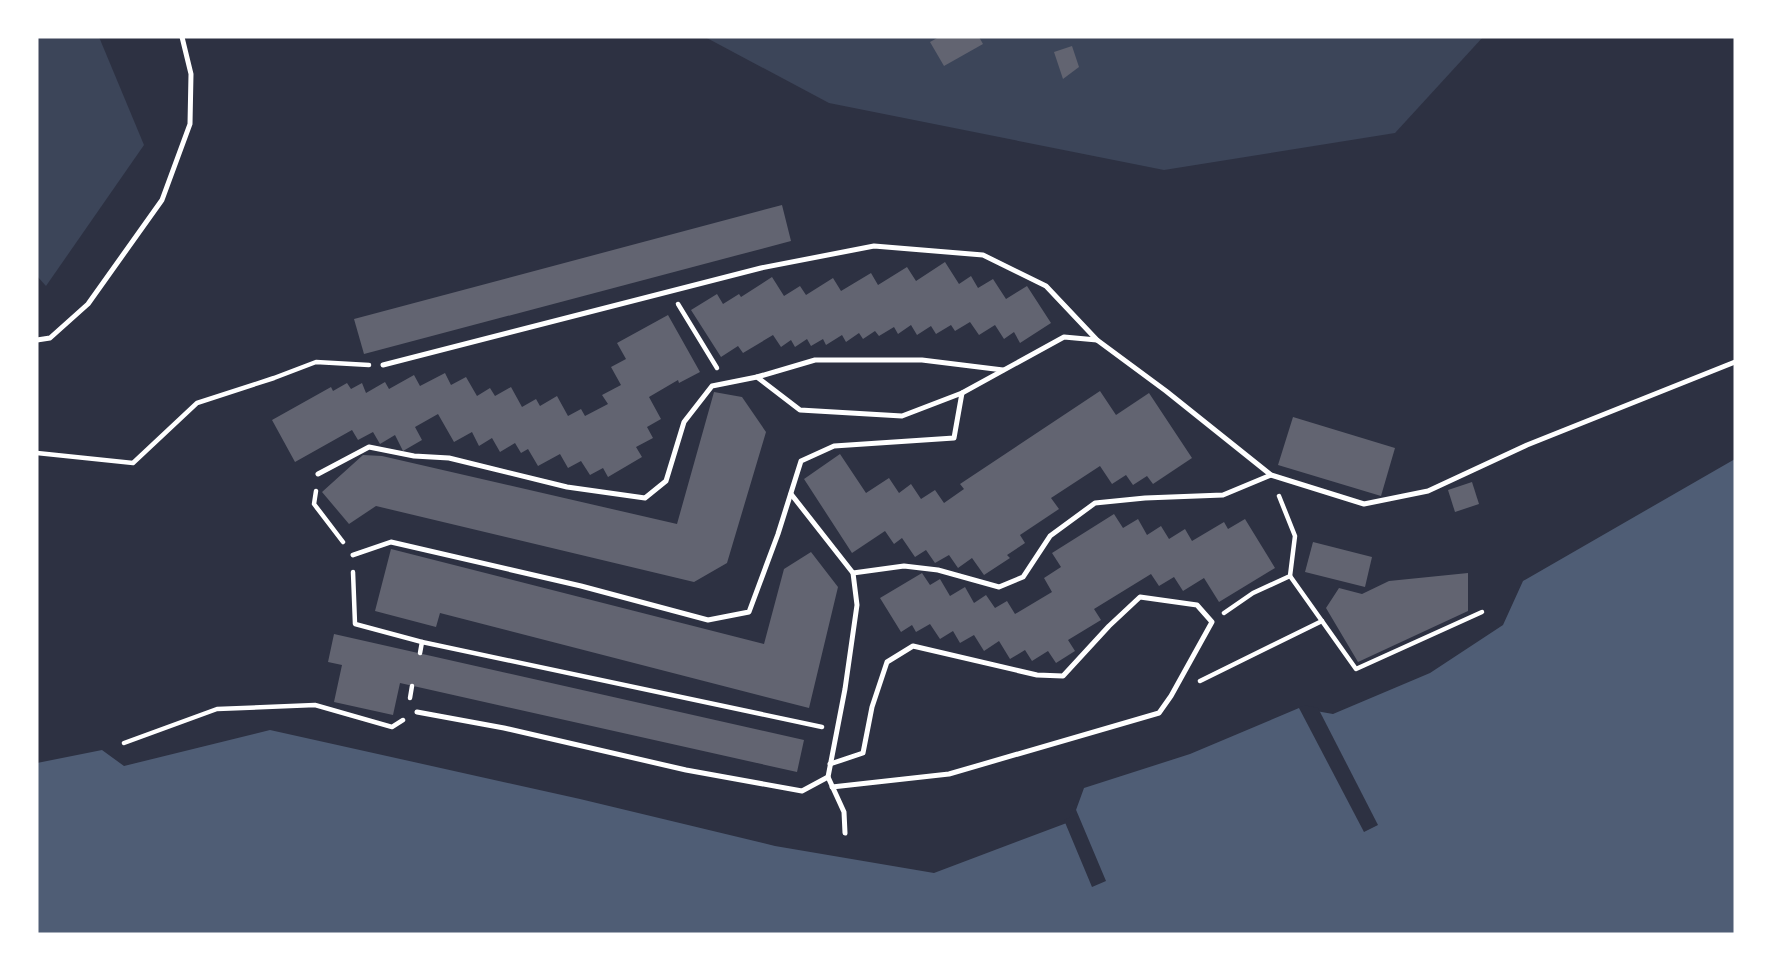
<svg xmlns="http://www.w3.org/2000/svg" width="1772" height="971" viewBox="0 0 1772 971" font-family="Commissioner,sans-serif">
  <rect width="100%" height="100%" fill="#2d3142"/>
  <!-- green -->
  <g fill="#3c4559">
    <polygon points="37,37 99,37 144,145 46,286 37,276"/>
    <polygon points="705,37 1483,37 1395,133 1164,170 829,103"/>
  </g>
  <!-- water -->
  <polygon fill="#4f5d75" points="1735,459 1735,934 37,934 37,763 102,750 124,766 270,730 580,799 775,846 934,873 1072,821 1084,788 1190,754 1299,708 1333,714 1430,673 1503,625 1523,581"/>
  <!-- pier -->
  <g fill="#2d3142">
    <polygon points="1304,705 1318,708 1378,825 1364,832 1299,708"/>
    <polygon points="1074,805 1106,881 1092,887 1064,820 1069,818"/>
  </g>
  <!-- building -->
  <g fill="#626471">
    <polygon points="939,37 979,37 983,44 944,66 930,42"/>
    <polygon points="1072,46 1079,67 1063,79 1054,52"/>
    <polygon points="782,205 791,241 364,354 354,319"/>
    <polygon points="945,262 959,284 971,276 978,288 993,279 1006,299 1027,286 1051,323 1020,343 1014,332 1004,339 995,325 979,335 970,322 955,331 951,325 936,334 931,326 917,335 911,325 898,334 894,327 879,336 875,331 863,339 859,333 846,342 842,335 826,345 823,339 811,346 807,339 795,347 791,340 781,347 773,335 743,353 738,346 721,357 691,310 717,294 723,304 739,294 741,297 772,277 784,296 800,286 806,295 833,278 841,291 871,273 878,285 907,267 916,281"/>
    <polygon points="668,315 700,372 679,383 678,380 649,397 661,419 647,427 653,438 636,447 642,457 608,477 603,468 590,475 581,461 568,468 560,454 538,466 528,449 521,453 515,443 500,452 492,438 479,446 472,432 454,442 438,414 415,427 422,440 403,451 395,435 380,444 373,432 358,440 352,430 295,462 272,420 331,387 333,391 347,383 351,389 362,383 366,393 385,382 389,389 414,375 420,386 445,373 451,385 466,377 477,396 490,388 495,396 511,387 522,407 536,399 540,406 557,396 568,416 581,409 585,416 608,404 602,395 621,385 611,367 626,359 617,343"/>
    <polygon points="1100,391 1116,415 1149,393 1192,458 1153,484 1147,476 1133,485 1126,475 1112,484 1100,466 1051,498 1059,509 1020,535 1025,543 1007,555 1010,558 984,575 972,558 958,568 949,555 935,563 926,550 915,557 902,538 894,544 885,531 852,553 804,479 840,454 866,493 889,478 899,493 911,484 921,499 935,490 944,503 964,489 960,484"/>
    <polygon points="714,392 742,397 766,432 727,563 694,582 376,506 349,524 322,492 363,455 382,456 677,524"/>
    <polygon points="1293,417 1395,448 1381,496 1278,465"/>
    <polygon points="1472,482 1479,504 1455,512 1448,490"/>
    <polygon points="1114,514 1123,528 1138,519 1147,535 1161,526 1169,539 1185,529 1192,541 1224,522 1228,529 1245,519 1275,568 1219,602 1204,578 1183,591 1174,577 1159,586 1151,574 1094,609 1101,620 1068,640 1075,651 1056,663 1048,651 1032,661 1025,650 1010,659 999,641 984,651 974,635 960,643 953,631 940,639 930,624 916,632 912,625 901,632 880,598 922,573 930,585 940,579 950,596 965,587 974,603 986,595 995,608 1007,601 1015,614 1052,592 1044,578 1061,567 1052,553"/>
    <polygon points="1313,542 1372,557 1365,587 1305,572"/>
    <polygon points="391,549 764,644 784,569 811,552 838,587 809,708 440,613 436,627 375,611"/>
    <polygon points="1468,573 1468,611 1358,662 1326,608 1339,588 1362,594 1389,581"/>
    <polygon points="334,634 804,740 797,772 400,683 393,715 334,702 342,665 328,662"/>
  </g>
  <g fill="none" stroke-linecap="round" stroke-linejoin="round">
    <!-- path -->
    <g stroke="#fff" stroke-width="4.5">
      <polyline points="678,304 717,368"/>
      <polyline points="37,453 133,463 197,403 274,378 316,362 369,365"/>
      <polyline points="316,491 314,504 343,542"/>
      <polyline points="353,572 355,624 422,642 420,653"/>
      <polyline points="1290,576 1356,669 1482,612"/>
      <polyline points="1224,613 1253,593 1290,576 1295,536 1279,496"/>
      <polyline points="422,642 822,727"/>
      <polyline points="1200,681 1322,621"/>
      <polyline points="410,698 412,686"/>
      <polyline points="124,743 217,709 315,705 392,727 403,720"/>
    </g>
    <!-- service -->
    <g stroke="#fff" stroke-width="5">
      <polyline points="37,340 50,338 88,304 162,200 190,124 191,74 182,37"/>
      <polyline points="383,365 761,268 874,246 983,255 1046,286 1097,340 1166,391 1271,475 1364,504 1428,491 1527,445 1735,362"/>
      <polyline points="757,377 815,360 922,360 1003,370"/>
      <polyline points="318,474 369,447 414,456 449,458 567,487 645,498 666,481 684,422 712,386 757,377 800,410 902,416 962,393 1064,337 1097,340"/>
      <polyline points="353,555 391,542 581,586 708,620 749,612 778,534 801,461 834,446 954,438 962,393"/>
      <polyline points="853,573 904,566 938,570 999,587 1023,577 1050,536 1095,503 1145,498 1223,495 1271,475"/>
      <polyline points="417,712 504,728 686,770 802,791 828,777 845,689 857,605 853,573 791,494"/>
      <polyline points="830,764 863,753 872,707 887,662 913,646 1037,675 1063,676 1109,626 1140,597 1197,605 1212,622 1171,696 1159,713 949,774 832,787"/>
      <polyline points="828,777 844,812 845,833"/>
    </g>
  </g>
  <!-- border -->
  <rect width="1772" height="971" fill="none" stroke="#ffffff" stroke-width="77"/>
</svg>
